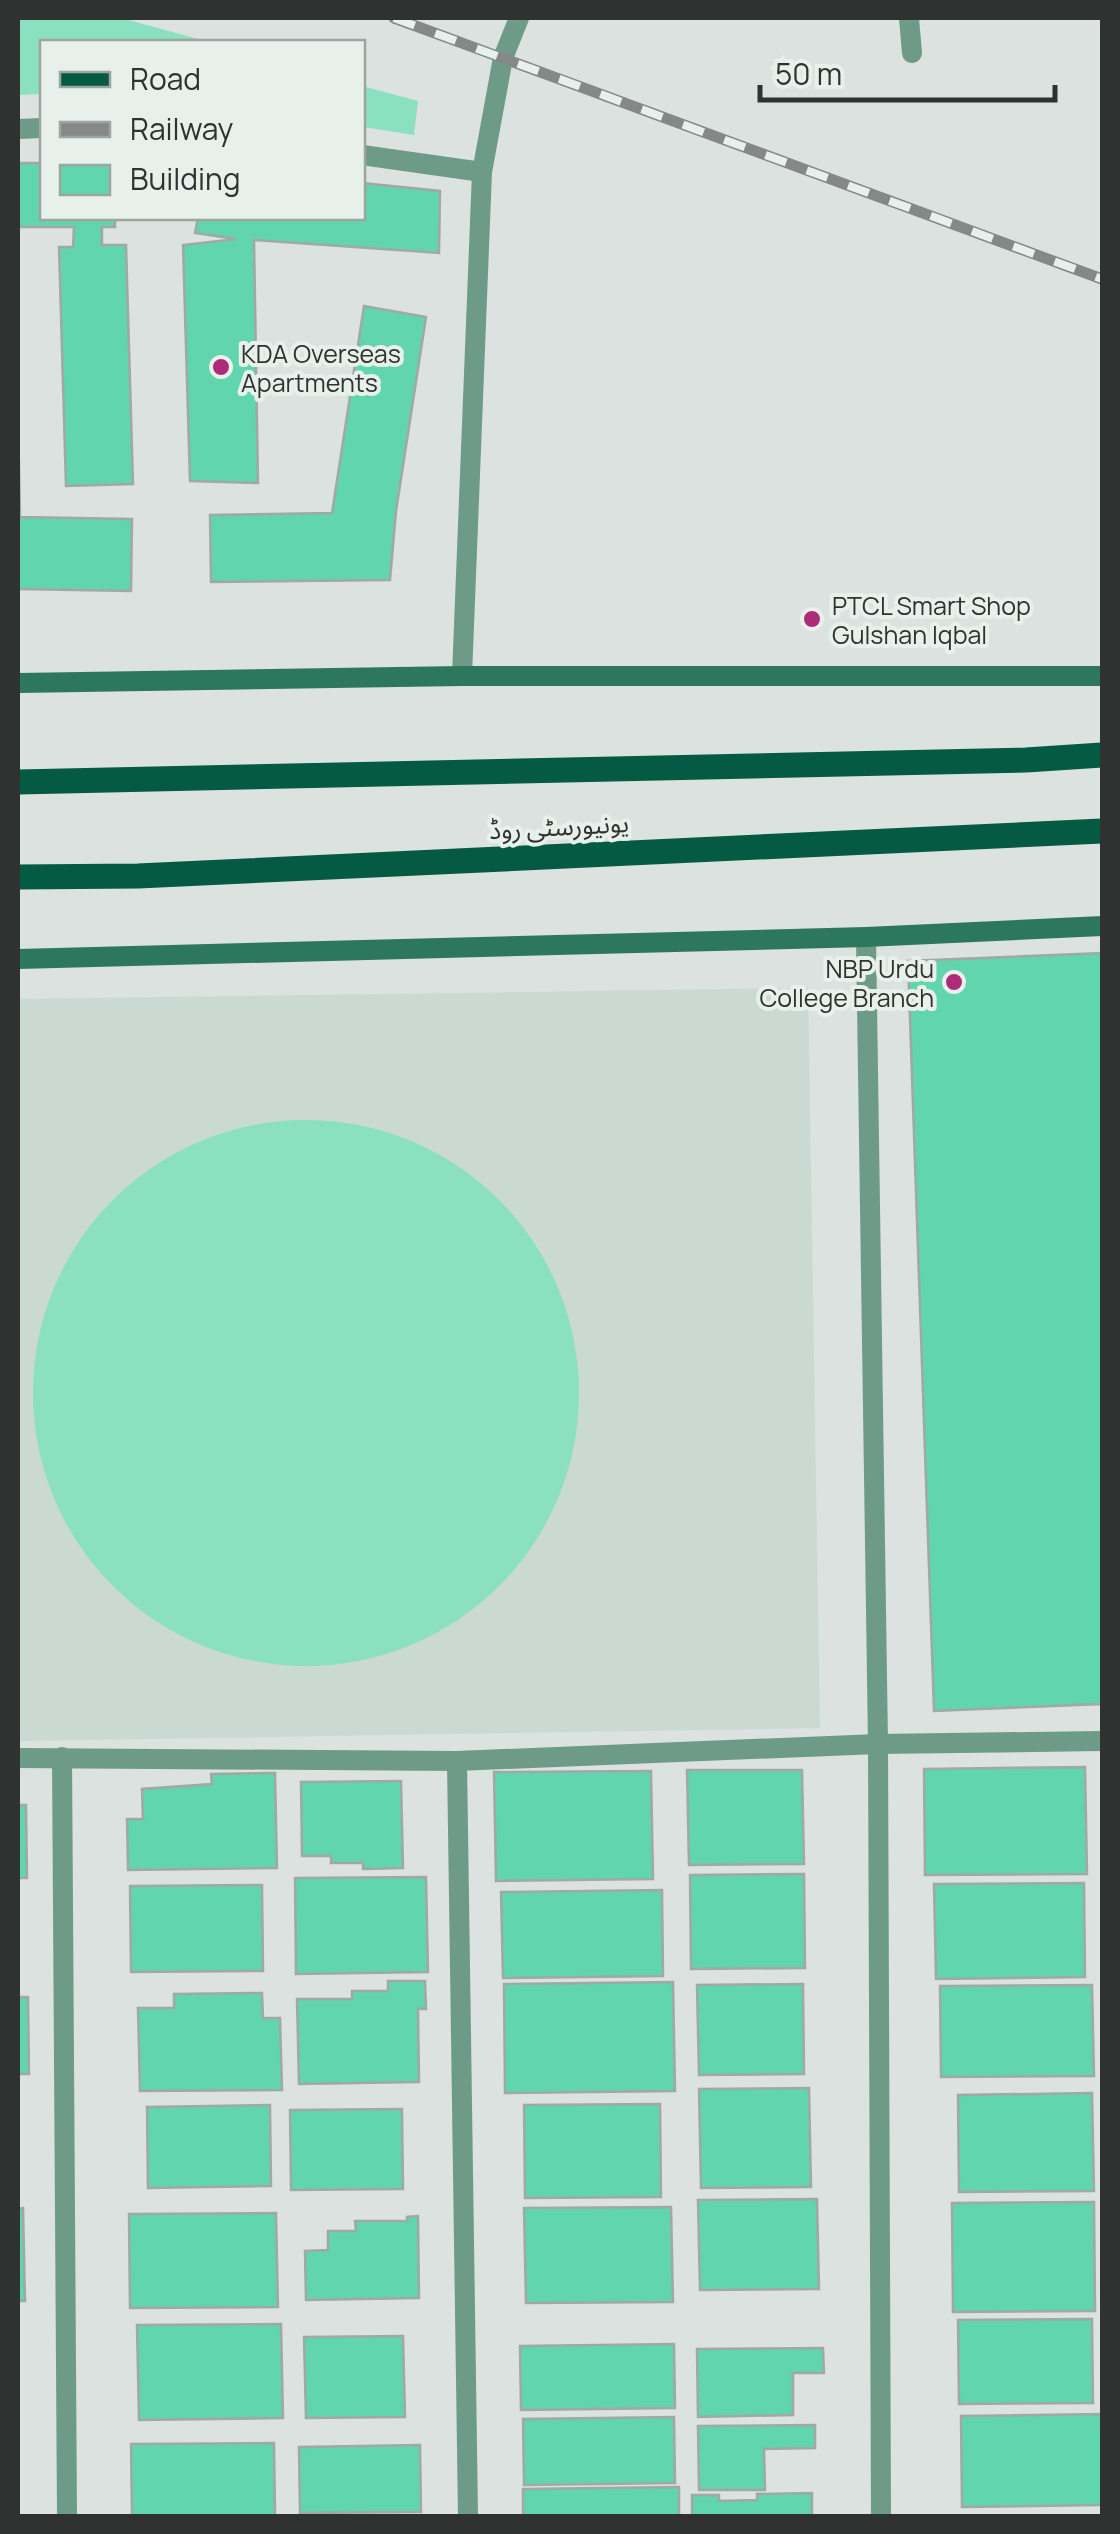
<svg xmlns="http://www.w3.org/2000/svg" width="1120" height="2534" viewBox="0 0 1120 2534" font-family="Manrope,'Noto Sans Arabic',sans-serif">
  <rect width="100%" height="100%" fill="#dbe2df"/>
  <!-- built -->
  <polygon fill="#cadad3" points="808,988 820,1728 18,1741 18,999"/>
  <!-- green -->
  <g fill="#8ae0c0">
    <polygon points="18,18 121,18 209,42 42,42 42,94 18,95"/>
    <polygon points="362,86 418,101 414,135 363,127"/>
    <circle cx="306" cy="1393" r="273"/>
  </g>
  <!-- building -->
  <g fill="#60d5ae" stroke="#a1a8a5" stroke-width="2.5">
    <polygon points="18,163 42,163 42,218 115,218 115,227 102,227 102,245 126,245 133,484 66,486 59,247 73,247 74,227 18,227"/>
    <polygon points="362,183 440,191 439,253 254,240 258,483 190,481 183,245 236,239 195,233 198,218 362,218"/>
    <polygon points="364,306 426,317 396,511 390,580 211,582 210,515 332,513"/>
    <polygon points="18,418 20,517 132,519 131,591 18,589"/>
    <polygon points="1102,953 1102,1704 934,1711 908,961"/>
    <polygon points="1085,1767 1087,1874 925,1875 924,1769"/>
    <polygon points="687,1770 802,1770 804,1864 689,1865"/>
    <polygon points="651,1771 653,1879 496,1881 494,1772"/>
    <polygon points="275,1773 277,1868 128,1870 127,1819 143,1819 142,1789 212,1784 211,1774"/>
    <polygon points="401,1781 403,1868 363,1869 363,1863 331,1863 331,1856 302,1856 301,1782"/>
    <polygon points="18,1805 26,1805 27,1878 18,1878"/>
    <polygon points="804,1874 805,1968 691,1969 690,1875"/>
    <polygon points="426,1877 428,1972 296,1974 295,1878"/>
    <polygon points="1084,1883 1085,1977 936,1979 934,1884"/>
    <polygon points="262,1885 263,1971 131,1972 130,1886"/>
    <polygon points="662,1890 663,1976 503,1978 501,1892"/>
    <polygon points="388,1981 425,1981 426,2009 418,2009 419,2082 299,2084 297,1999 352,1999 352,1991 388,1991"/>
    <polygon points="673,1982 675,2091 505,2093 504,1984"/>
    <polygon points="803,1984 804,2074 699,2075 697,1985"/>
    <polygon points="1092,1985 1094,2076 941,2077 940,1986"/>
    <polygon points="262,1993 263,2018 280,2018 282,2090 140,2091 138,2008 174,2008 174,1994"/>
    <polygon points="18,1997 28,1997 29,2074 18,2074"/>
    <polygon points="809,2088 811,2187 701,2188 699,2089"/>
    <polygon points="1092,2093 1094,2191 959,2192 958,2095"/>
    <polygon points="660,2104 661,2197 525,2198 524,2105"/>
    <polygon points="270,2105 271,2186 148,2188 147,2107"/>
    <polygon points="402,2109 403,2189 291,2190 290,2110"/>
    <polygon points="817,2199 819,2289 700,2290 698,2200"/>
    <polygon points="1094,2202 1095,2311 953,2312 952,2203"/>
    <polygon points="671,2207 673,2302 526,2303 524,2208"/>
    <polygon points="23,2208 25,2301 18,2301 18,2209"/>
    <polygon points="276,2213 278,2307 130,2308 129,2214"/>
    <polygon points="418,2216 419,2298 306,2300 305,2251 328,2250 328,2231 356,2231 355,2221 407,2221 407,2217"/>
    <polygon points="1092,2319 1093,2403 959,2404 958,2320"/>
    <polygon points="281,2324 283,2418 139,2420 137,2325"/>
    <polygon points="403,2336 405,2417 306,2418 304,2337"/>
    <polygon points="674,2344 675,2408 521,2410 520,2346"/>
    <polygon points="823,2348 824,2373 793,2373 793,2415 698,2417 697,2349"/>
    <polygon points="1101,2414 1102,2505 962,2507 961,2416"/>
    <polygon points="674,2417 675,2483 524,2485 523,2419"/>
    <polygon points="815,2425 815,2448 764,2449 765,2490 699,2490 698,2426"/>
    <polygon points="274,2443 275,2516 132,2516 131,2444"/>
    <polygon points="420,2445 421,2512 300,2513 299,2447"/>
    <polygon points="679,2487 679,2516 523,2516 523,2489"/>
    <polygon points="812,2493 812,2516 692,2516 692,2495 719,2495 719,2501 757,2500 757,2494"/>
  </g>
  <g fill="none" stroke-linecap="round" stroke-linejoin="round">
    <!-- street -->
    <g stroke="#6e9a88" stroke-width="20">
      <polyline points="909,18 912,53"/>
      <polyline points="18,129 42,128"/>
      <polyline points="362,155 482,172"/>
      <polyline points="462,676 482,172 503,58 519,18"/>
      <polyline points="866,937 878,1744 881,2516"/>
      <polyline points="62,1757 67,2516"/>
      <polyline points="18,1758 457,1761 878,1744 1102,1741"/>
      <polyline points="457,1761 468,2516"/>
    </g>
    <!-- secondary -->
    <g stroke="#2e775f" stroke-width="20">
      <polyline points="18,683 462,676 1102,676"/>
      <polyline points="18,959 866,937 1102,926"/>
    </g>
    <!-- primary -->
    <g stroke="#055a44" stroke-width="25">
      <polyline points="18,782 1026,760 1102,755"/>
      <polyline points="18,877 138,876 1102,831"/>
    </g>
    <defs>
      <polyline id="rail" points="394,18 1102,279"/>
    </defs>
    <!-- rail casing -->
    <use href="#rail" stroke="#848987" stroke-width="11"/>
    <!-- rail -->
    <use href="#rail" stroke="#e8f0ec" stroke-width="8" stroke-dasharray="22" stroke-linecap="butt"/>
  </g>
  <!-- markers -->
  <g fill="#ad2c79" stroke="#e8f0ec" stroke-width="4">
    <circle cx="221" cy="367" r="10"/>
    <circle cx="812" cy="619" r="10"/>
    <circle cx="954" cy="982" r="10"/>
  </g>
  <g text-anchor="middle" dominant-baseline="central" stroke-width="8" stroke-linejoin="round" paint-order="stroke">
    <!-- poi labels -->
    <g font-size="25" fill="#2f3231" stroke="#e8f0ec" text-anchor="start">
      <text x="241" y="353">KDA Overseas<tspan x="241" dy="29">Apartments</tspan></text>
      <text x="832" y="605">PTCL Smart Shop<tspan x="832" dy="29">Gulshan Iqbal</tspan></text>
      <text x="934" y="968" text-anchor="end">NBP Urdu<tspan x="934" dy="29">College Branch</tspan></text>
    </g>
    <!-- street labels -->
    <g font-size="25" fill="#2f3231" stroke="#e8f0ec">
      <text transform="translate(559 826) rotate(-3)">یونیورسٹی روڈ</text>
    </g>
  </g>
  <!-- border -->
  <rect width="1120" height="2534" fill="none" stroke="#2f3231" stroke-width="40"/>
  <!-- legend -->
  <rect x="40" y="40" width="325" height="180" fill="#e8f0ec" stroke="#9ea4a1" stroke-width="2.5"/>
  <rect x="60" y="72" width="50" height="15" fill="#055a44" stroke="#9ea4a1" stroke-width="2.5"/>
  <text x="130" y="90" font-size="30" fill="#2f3231">Road</text>
  <rect x="60" y="122" width="50" height="15" fill="#848987" stroke="#9ea4a1" stroke-width="2.5"/>
  <text x="130" y="140" font-size="30" fill="#2f3231">Railway</text>
  <rect x="60" y="165" width="50" height="30" fill="#60d5ae" stroke="#9ea4a1" stroke-width="2.5"/>
  <text x="130" y="190" font-size="30" fill="#2f3231">Building</text>
  <!-- scale -->
  <path d="M760 85v15h295v-15" fill="none" stroke="#2f3231" stroke-width="5"/>
  <text x="775" y="85" font-size="30" fill="#2f3231" stroke="#e8f0ec" stroke-width="8" paint-order="stroke">50 m</text>
</svg>
